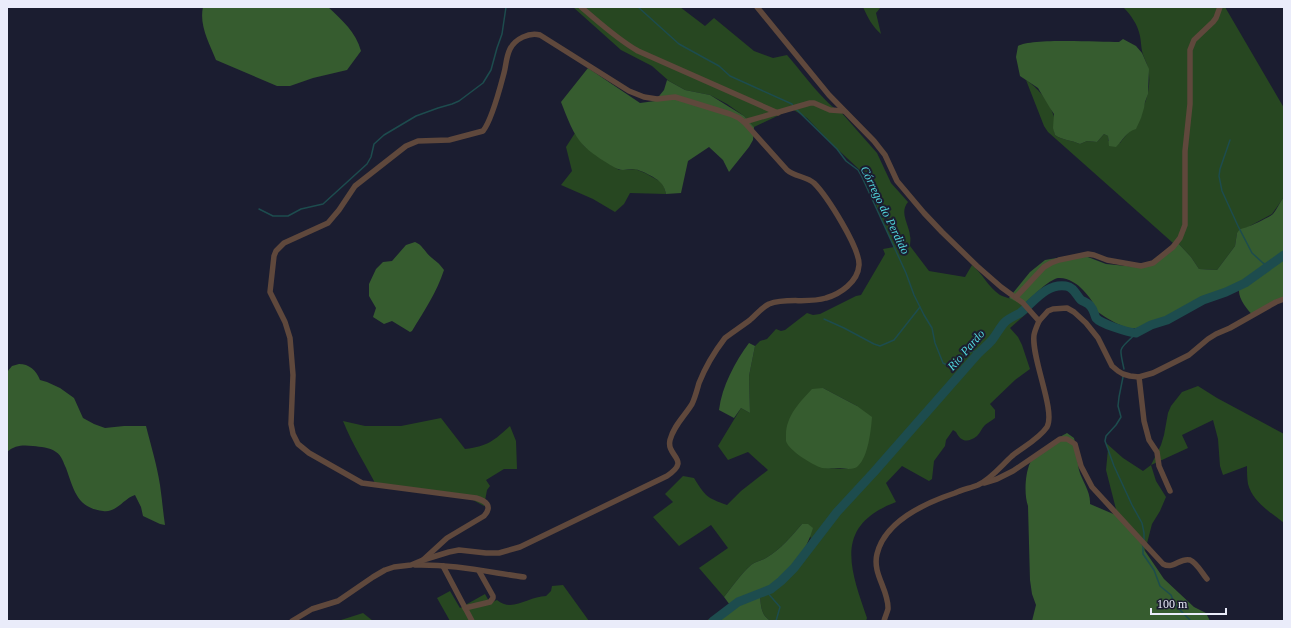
<svg xmlns="http://www.w3.org/2000/svg" width="1291" height="628" viewBox="0 0 1291 628" font-family="'Times New Roman',serif">
  <rect width="100%" height="100%" fill="#1b1d30"/>
  <!-- green -->
  <g fill="#274721" fill-rule="evenodd">
    <path d="M573,7h107l25,19 9,-8 40,33 19,7 14,-3c10,11 42,54 53,56l37,42 14,30 17,19c-9,11 1,22 2,34 1,3 0,7 0,10l19,25 36,6 7,-12c11,9 15,21 28,30 2,1 5,2 8,3 8,2 16,7 20,14l-18,16 8,9 4,8 8,24 -15,11 -24,23 -1,1 5,6v8c-3,2 -7,5 -10,7 -3,3 -5,8 -8,11 -9,7 -16,6 -21,-4l-3,-2 -7,10 -1,6 -11,15 -2,18 -3,2 -27,-15 -16,17 10,19c-63,24 -46,66 -29,116l-1,3h-95c-10,-5 -10,-15 -11,-25 4,-6 9,-8 14,-13 14,-14 27,-28 37,-45l-9,-14c-11,13 -21,25 -36,34 -5,3 -12,4 -16,8 -10,9 -18,21 -26,31l-25,-29 29,-20 -17,-23 -32,21 -26,-29 20,-15 -8,-8 18,-18 11,2c11,18 13,20 33,27l14,-14 27,-21 -20,-18 -20,8 -10,-14 23,-38 9,5 -1,-37 6,-30 5,-5 7,-2 9,-10 5,2 4,-1 22,-17 6,2 7,-1 36,-18 5,-1 24,-41 -2,-5 11,-2 -32,-75 -30,-28 -25,-26 -15,-9 -38,18 -10,-11 -17,-12 -17,-9 -25,-5 -16,-9 -17,-15 -31,-16zM823,388l34,18 -7,63 -26,-1z"/>
    <path d="M863,7h18l-5,6 5,21c-9,-8 -13,-16 -18,-27z"/>
    <path d="M1123,7h102l59,101v89l-12,17 -35,19 -2,13 -18,24 -18,-1 -8,-12 -14,-15 -4,1 -125,-111 -4,-6 -18,-46c11,7 23,21 27,34 3,6 0,14 2,21 7,5 16,5 25,9l7,-3 10,1 7,-8 4,2v5l12,2c3,-5 8,-9 11,-14 12,-17 22,-39 17,-61 -1,-6 -5,-11 -6,-17 -1,-5 -1,-10 -2,-15 -2,-11 -9,-21 -17,-29z"/>
    <polygon points="575,133 584,146 605,161 619,170 626,170 635,169 645,173 661,182 664,187 666,194 630,193 624,204 615,212 593,199 561,185 572,171 566,147"/>
    <path d="M1198,386l19,12 67,36v89c-14,-11 -31,-21 -36,-39 -1,-6 -1,-12 -1,-18l-24,9 -3,-9 -2,-27 -5,-19 -31,15 6,13 -37,17 5,16 10,16 -6,14 -8,13 -7,27 -10,-19 -17,-15 -12,-47 2,-21 -2,-6 17,15 20,13 8,-6 10,-20 3,-10 4,-22 3,-7 11,-14z"/>
    <path d="M441,418l24,31c24,-3 28,-8 45,-23l6,15 1,28h-13l-18,11 4,6 -3,4 -3,16 -13,-7 -94,-12c-11,-22 -25,-43 -34,-66l22,5h36z"/>
    <path d="M563,585l26,36h-139l-13,-23 13,-7 10,17 25,-14 5,9 7,-3c15,13 32,-4 49,-4l5,-5 1,-5z"/>
    <polygon points="363,613 373,621 339,621 341,620"/>
  </g>
  <!-- forest -->
  <g fill="#365c2f">
    <path d="M203,7h125c14,13 28,25 33,44l-14,19 -34,8 -23,8h-13l-61,-26c-7,-17 -17,-35 -13,-53z"/>
    <path d="M1123,39l13,7 6,7 7,16 -1,25 -3,8 -1,6 -3,10 -5,11c-10,3 -13,11 -20,18l-7,-1 -1,-10 -4,-2 -7,8 -10,-1 -7,3c-9,-4 -18,-4 -25,-9l-2,-7 1,-14 -4,-6 -12,-20 -18,-12 -4,-19 2,-11c13,-8 81,-4 101,-4z"/>
    <path d="M588,68l52,35 15,-2 9,-11 3,-10 18,10 25,5 34,21 10,11 -1,13 -4,7 -20,25 -6,-12 -14,-13 -21,14 -7,32 -15,1c-1,-4 -2,-8 -5,-11 -4,-5 -22,-14 -28,-14 -5,0 -10,2 -15,0 -9,-4 -27,-16 -34,-23 -11,-11 -17,-29 -23,-44z"/>
    <path d="M1284,197v101l-30,18c-7,-6 -16,-18 -15,-27 -21,2 -40,15 -59,25 -10,5 -22,8 -32,11 -6,2 -13,4 -19,3 -12,-3 -22,-10 -33,-17 -1,-8 -7,-14 -13,-21 -5,-6 -16,-13 -25,-12 -10,2 -27,20 -35,27l-14,-7 21,-26 15,-12 35,-6 26,10 31,3 13,-3 19,-15 3,-5 5,-2 14,15 8,12 18,1 18,-24 2,-13 3,-4c5,0 28,-11 33,-15 4,-5 7,-12 11,-17z"/>
    <path d="M415,242c8,3 10,11 17,16 6,5 7,5 12,12 -7,22 -20,41 -32,61l-2,1 -18,-11 -8,3 -11,-7 3,-9 -7,-12v-12l7,-15 7,-7 9,-1 14,-16z"/>
    <path d="M749,343l6,3 -6,30 1,37 -9,-5 -7,10 -15,-8c3,-24 16,-48 30,-67z"/>
    <path d="M19,364c10,0 17,6 21,16l7,2 13,6 14,10 9,20 11,6 11,4 19,-2h22c5,20 11,39 14,59 2,13 3,27 5,40l-5,-1 -17,-8 -2,-9 -6,-12c-11,3 -18,18 -32,16 -26,-3 -29,-21 -37,-43 -3,-6 -4,-12 -10,-16 -7,-5 -15,-5 -23,-6 -10,-1 -18,-1 -26,6v-80l5,-6z"/>
    <path d="M823,388l34,18 15,11c-1,14 -4,40 -14,49 -4,4 -12,3 -18,2 -5,0 -12,1 -18,0 -9,-3 -33,-17 -36,-27 0,0 0,-5 0,-6 0,-19 14,-33 26,-46z"/>
    <path d="M1067,433l7,5c3,11 3,22 5,32 3,11 12,22 11,34l28,12 17,16 10,19 19,28 30,28 12,6 4,8h-178l4,-16 -4,-11 -2,-14 -2,-74c-4,-11 -3,-32 2,-43 3,-8 29,-26 37,-30z"/>
    <path d="M802,524h6l5,4c-6,23 -22,40 -39,56 -5,4 -10,6 -14,12 1,10 1,20 11,25h-66l28,-12 -9,-12c8,-10 16,-22 26,-31 4,-4 11,-5 16,-8 15,-9 25,-21 36,-34z"/>
  </g>
  <g fill="none" stroke-linecap="round" stroke-linejoin="round">
    <!-- stream -->
    <g stroke="#1d4c4e" stroke-width="1.5">
      <polyline points="638,7 679,44 719,66 730,76 792,104 793,106"/>
      <path d="M796,109l41,40 9,12 12,9 4,7 44,96 8,22 10,20 8,13 3,15 8,20 4,2 2,-1c14,-9 14,-13 31,-13"/>
      <polyline points="1230,140 1220,169 1219,176 1222,191 1238,226 1252,253 1263,263 1268,266"/>
      <polyline points="259,209 273,216 288,216 301,209 323,204 367,164 371,157 374,144 384,135 416,116 438,108 452,104 459,101 483,83 491,70 497,48 502,34 506,7"/>
      <polyline points="824,319 844,328 874,344 880,346 894,340 920,307"/>
      <path d="M1124,369c-6,-26 -4,-18 12,-36"/>
      <polyline points="1123,377 1119,397 1118,406 1121,417 1116,425 1106,436 1105,441 1114,466 1132,505 1142,523 1144,533 1144,540"/>
      <polyline points="1143,546 1143,554 1154,570 1160,586 1171,595 1175,605 1191,621"/>
      <polyline points="766,591 780,607 776,621"/>
    </g>
    <!-- river -->
    <path stroke="#1d4c4e" stroke-width="9" d="M713,621l25,-19 33,-13 10,-8 13,-13 43,-56 37,-40 101,-115c5,-6 12,-11 17,-17 5,-6 8,-13 13,-18 4,-4 10,-6 15,-9 14,-11 26,-30 46,-27 8,1 10,9 15,14 3,2 8,3 10,7 3,3 3,7 5,11 5,6 31,14 40,15l15,-8 16,-5 36,-20 23,-8 19,-9 39,-28"/>
    <!-- minor -->
    <g stroke="#5f483c" stroke-width="5.5">
      <path d="M581,7c19,16 36,32 57,44l140,62"/>
      <path d="M757,7l72,88 45,46 11,14 12,26 27,32 18,19 35,34 24,21 22,16 16,18c-2,5 -4,9 -5,14 -3,23 22,76 13,92 -8,12 -24,20 -35,29 -11,10 -21,23 -34,29 -8,3 -16,5 -23,8 -30,10 -70,28 -78,61 -5,20 12,36 11,55 -1,4 -3,8 -4,12"/>
      <polyline points="1016,297 1044,267 1051,263 1059,260 1088,254 1094,255 1107,260 1141,266 1153,263 1173,247 1180,238 1185,225 1185,151 1190,104 1190,50 1194,40 1213,22 1216,18 1220,7"/>
      <polyline points="1039,321 1048,311 1053,309 1067,308 1074,312 1086,323 1098,338 1112,366 1118,371 1123,374 1130,376 1139,377 1153,373 1189,355 1208,339 1216,334 1230,328 1276,302 1284,299"/>
      <polyline points="1139,377 1144,421 1149,440 1157,452 1159,466 1170,491"/>
      <path d="M984,483l13,-4 16,-8 47,-32h7l8,5 6,22 11,21 71,77c11,6 17,-7 27,-4 7,3 12,13 17,19"/>
      <path d="M423,560l24,-22 37,-22c9,-10 2,-15 -8,-18l-114,-15 -53,-30 -11,-9 -5,-10 -2,-10 2,-49 -3,-37 -5,-16 -15,-30 4,-36 2,-5 8,-8 44,-20 11,-13 16,-24 51,-40 12,-5 31,-1 34,-9c9,-11 17,-43 21,-58 2,-7 2,-16 6,-24 5,-10 19,-17 30,-14l89,56 15,6 13,2 18,-2 55,17 9,4 5,4"/>
      <path d="M415,565c37,-1 73,7 109,12"/>
      <polyline points="443,566 472,621"/>
      <polyline points="465,608 490,602 493,598 493,596 479,571"/>
      <path d="M292,621l20,-12 26,-8 35,-24 12,-7 9,-3 17,-2 12,-5 26,-8 10,-2 27,3h13l21,-6 147,-71c25,-17 -1,-19 3,-36 4,-15 14,-23 22,-36 3,-6 5,-14 7,-21 6,-15 16,-32 26,-45 8,-6 17,-12 25,-18 6,-5 11,-12 19,-16 18,-7 38,0 57,-6 14,-4 32,-16 33,-33 1,-17 -32,-69 -45,-82 -8,-7 -19,-6 -27,-13l-43,-48 66,-19h4l16,7 14,1"/>
    </g>
  </g>
  <g text-anchor="middle" dominant-baseline="central" stroke-width="4" stroke-linejoin="round" paint-order="stroke">
    <!-- water labels -->
    <g font-size="12" font-style="italic" fill="#51d6dc" stroke="#1b1d30">
      <text transform="translate(885 210) rotate(64)">Córrego do Perdido</text>
      <text transform="translate(966 350) rotate(-49)">Rio Pardo</text>
    </g>
  </g>
  <!-- border -->
  <rect width="1291" height="628" fill="none" stroke="#eaecfa" stroke-width="16"/>
  <!-- scale -->
  <path d="M1151 608v6h75v-6" fill="none" stroke="#eaecfa" stroke-width="2"/>
  <text x="1157" y="608" font-size="12" fill="#eaecfa" stroke="#1b1d30" stroke-width="3" paint-order="stroke">100 m</text>
</svg>
